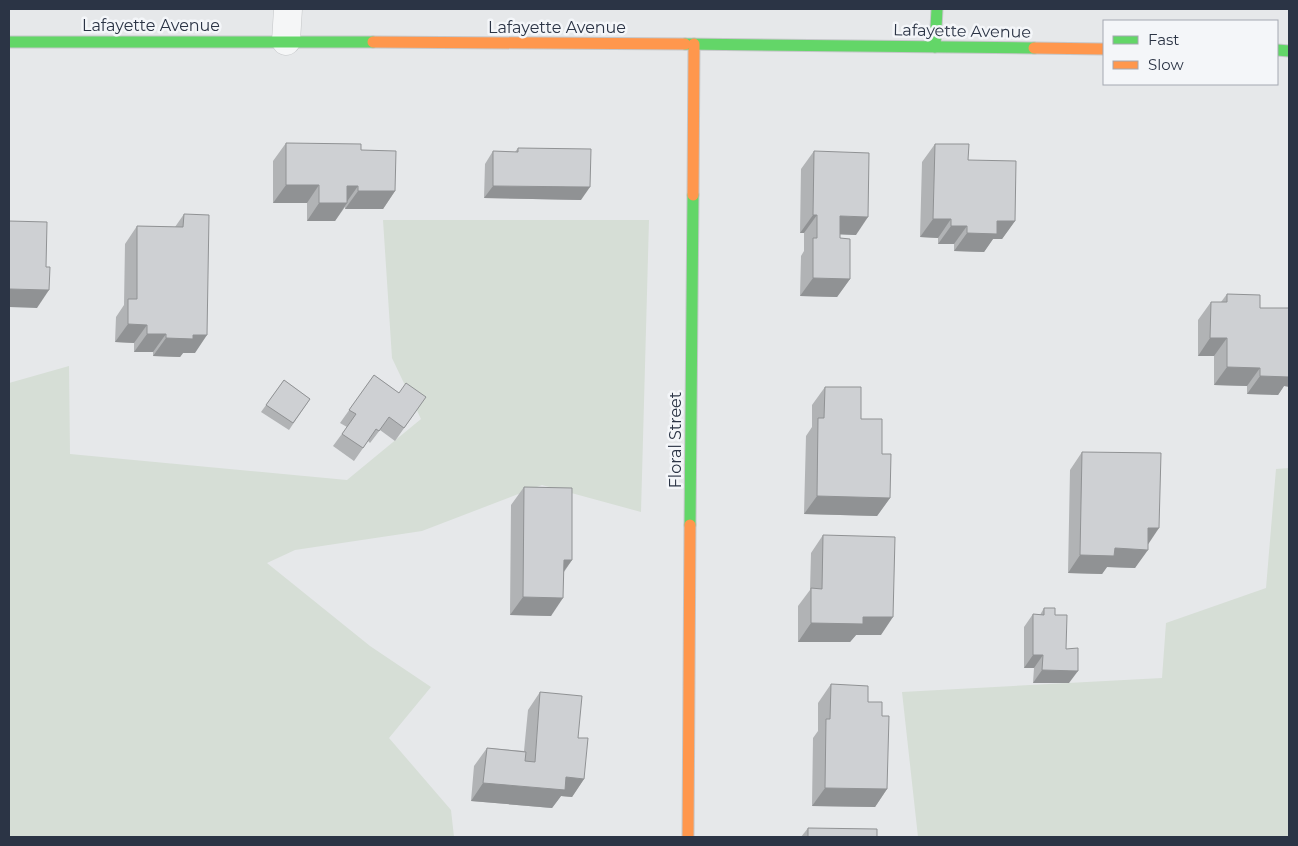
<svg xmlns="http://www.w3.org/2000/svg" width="1298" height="846" viewBox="0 0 1298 846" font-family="Montserrat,sans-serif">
  <rect width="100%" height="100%" fill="#e6e8ea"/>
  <!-- green -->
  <g fill="#d6ded6">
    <polygon points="383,220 649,220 641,512 542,485 422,531 295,550 267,563 370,646 431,687 389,738 451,810 454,837 9,837 9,383 69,366 70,454 347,480 421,419 392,358"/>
    <polygon points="1289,468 1289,837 918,837 902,692 1162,678 1166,623 1266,588 1276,469"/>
  </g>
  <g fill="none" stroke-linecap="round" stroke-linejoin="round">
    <defs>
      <polyline id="street" points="286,41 288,9"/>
      <g id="fast">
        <polyline points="9,42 373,42"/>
        <polyline points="685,44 1034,48"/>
        <polyline points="935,47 937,9"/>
        <polyline points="1277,50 1289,51"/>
        <polyline points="690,525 693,195"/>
      </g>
      <g id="slow">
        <polyline points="373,42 685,44"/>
        <polyline points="1034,48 1104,49"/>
        <polyline points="693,195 694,44"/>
        <polyline points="688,837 690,525"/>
      </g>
    </defs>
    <!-- street casing -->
    <use href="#street" stroke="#c4c6c8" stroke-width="29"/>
    <!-- fast casing -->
    <use href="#fast" stroke="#c4c6c8" stroke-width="13"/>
    <!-- slow casing -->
    <use href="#slow" stroke="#c4c6c8" stroke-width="13"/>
    <!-- street -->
    <use href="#street" stroke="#f5f6f7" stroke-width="28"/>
    <!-- fast -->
    <use href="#fast" stroke="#63d668" stroke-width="11"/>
    <!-- slow -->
    <use href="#slow" stroke="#ff974d" stroke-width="11"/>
  </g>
  <!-- wall -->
  <g fill="#b1b3b5">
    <polygon points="286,143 361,150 395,191 383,209 345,209 345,207 335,221 307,221 307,203 273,203 273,161"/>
    <polygon points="935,144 968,160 1015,221 1002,239 993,239 984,252 954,251 954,244 938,244 938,238 920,237 922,162"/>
    <polygon points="518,148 581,200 484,198 485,164 493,151 515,152"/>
    <polygon points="814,151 856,235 840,234 840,238 850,279 837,297 800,296 801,256 804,251 804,233 800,233 801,169"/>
    <polygon points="184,214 195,353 183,353 180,357 153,356 153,352 134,352 134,343 115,342 116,317 124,305 125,244 137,226 175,227"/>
    <polygon points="1227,294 1260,308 1284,386 1278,395 1247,394 1247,386 1214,385 1214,356 1198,356 1198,320 1211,302 1221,302"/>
    <polygon points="374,375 399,393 426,397 395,441 380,430 370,443 368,441 354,461 333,446 347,427 340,423"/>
    <polygon points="284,380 310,399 289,430 261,412"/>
    <polygon points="825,387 861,419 882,454 890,498 877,516 804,514 806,436 812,427 812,405"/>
    <polygon points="1082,452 1148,545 1135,568 1107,567 1102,574 1068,573 1070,470"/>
    <polygon points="524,487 572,560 564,572 551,616 510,615 511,505"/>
    <polygon points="823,535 881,635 856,635 850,642 798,642 798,606 810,590 811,553"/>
    <polygon points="1044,608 1055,615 1066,649 1069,683 1033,683 1034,668 1024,668 1024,627 1033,614 1040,615"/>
    <polygon points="831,684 868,702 882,716 887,789 875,807 812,806 813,738 818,731 818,703"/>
    <polygon points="540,692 578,738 584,779 572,797 561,796 552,808 471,801 474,766 487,748 524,751 528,710"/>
    <polygon points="808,828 877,837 801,837"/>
  </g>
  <!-- shaded-wall -->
  <g fill="#909294">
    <polygon points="286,185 319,185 307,203 273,203"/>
    <polygon points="347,186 358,186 346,203 347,203 335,221 307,221 319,203"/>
    <polygon points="493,186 590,187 581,200 484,198"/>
    <polygon points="358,191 395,191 383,209 345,209"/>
    <polygon points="813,215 817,215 804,233 800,233"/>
    <polygon points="840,216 868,217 856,235 828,234"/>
    <polygon points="933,219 951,219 938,238 920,237"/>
    <polygon points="997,221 1015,221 1002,239 993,239 984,252 954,251 967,233"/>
    <polygon points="951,226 967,226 954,244 938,244"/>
    <polygon points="813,278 850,279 837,297 800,296"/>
    <polygon points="9,289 49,290 37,308 9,307"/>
    <polygon points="128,324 147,325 134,343 115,342"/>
    <polygon points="147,334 166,334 153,352 134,352"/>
    <polygon points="193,335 207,335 195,353 183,353 180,357 153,356 166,338"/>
    <polygon points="1210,338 1227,338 1214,356 1198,356"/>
    <polygon points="1227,367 1260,368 1247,386 1214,385"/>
    <polygon points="1289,370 1289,387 1284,386 1278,395 1247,394 1260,376"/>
    <polygon points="817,496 890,498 877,516 804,514"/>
    <polygon points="1148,528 1159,528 1147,546"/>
    <polygon points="1115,548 1148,550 1135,568 1107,567 1102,574 1068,573 1080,555"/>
    <polygon points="564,560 572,560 559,578"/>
    <polygon points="523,597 563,598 551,616 510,615"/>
    <polygon points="863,617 893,617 881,635 856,635 850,642 798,642 811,623"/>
    <polygon points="1033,655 1043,655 1034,668 1024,668"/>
    <polygon points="1042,670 1078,671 1069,683 1033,683"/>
    <polygon points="566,777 584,779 572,797 561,796 552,808 471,801 483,783"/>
    <polygon points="825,788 887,789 875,807 812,806"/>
  </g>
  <!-- building -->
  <g fill="#ced0d3" stroke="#909294">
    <polygon points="286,143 361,144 361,150 396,151 395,191 358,191 358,186 347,186 347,203 319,203 319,185 286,185"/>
    <polygon points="935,144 969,144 968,160 1016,161 1015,221 997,221 997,234 967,233 967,226 951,226 951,219 933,219"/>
    <polygon points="518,148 591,149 590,187 493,186 493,151 518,152"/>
    <polygon points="814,151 869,153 868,217 840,216 840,238 850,239 850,279 813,278 813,238 817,238 817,215 813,215"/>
    <polygon points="184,214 209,215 207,335 193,335 193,339 166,338 166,334 147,334 147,325 128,324 128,299 137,299 137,226 183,227"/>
    <polygon points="9,221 47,222 46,267 50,267 49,290 9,289"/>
    <polygon points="1227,294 1260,295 1260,308 1289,308 1289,377 1260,376 1260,368 1227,367 1227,338 1210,338 1211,302 1227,302"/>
    <polygon points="374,375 399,393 406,383 426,397 404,428 389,417 379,431 376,429 363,448 342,434 356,414 349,410"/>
    <polygon points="284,380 310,399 293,423 266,405"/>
    <polygon points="825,387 861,387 861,419 882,419 882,454 891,454 890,498 817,496 818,418 824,418"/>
    <polygon points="1082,452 1161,453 1159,528 1148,528 1148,550 1115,548 1114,556 1080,555"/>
    <polygon points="524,487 572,488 572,560 564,560 563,598 523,597"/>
    <polygon points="823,535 895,537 893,617 863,617 863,624 811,623 811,588 822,589"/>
    <polygon points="1044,608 1055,608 1055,615 1067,615 1066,649 1078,648 1078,671 1042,670 1043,655 1033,655 1033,614 1044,615"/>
    <polygon points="831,684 868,686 868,702 882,702 882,716 889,716 887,789 825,788 826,719 830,719"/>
    <polygon points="540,692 582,696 578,738 588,738 584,779 566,777 565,790 483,783 487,748 526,752 525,761 535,762"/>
    <polygon points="808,828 877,829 877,837 808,837"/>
  </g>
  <g text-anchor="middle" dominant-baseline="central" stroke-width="5" stroke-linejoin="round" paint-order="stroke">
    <!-- street labels -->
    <g font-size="16" fill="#2b3445" stroke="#f4f6f9">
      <text x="151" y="25">Lafayette Avenue</text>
      <text x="557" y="27">Lafayette Avenue</text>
      <text transform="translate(962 31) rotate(1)">Lafayette Avenue</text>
      <text transform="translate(675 440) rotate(-90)">Floral Street</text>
    </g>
  </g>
  <!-- border -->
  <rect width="1298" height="846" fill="none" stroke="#2b3445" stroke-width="20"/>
  <!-- legend -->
  <rect x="1103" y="20" width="175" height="65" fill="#f4f6f9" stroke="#a4a8b1"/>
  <rect x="1113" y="36" width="25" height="8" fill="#63d668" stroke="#a4a8b1"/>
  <text x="1148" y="45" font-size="15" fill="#2b3445">Fast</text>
  <rect x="1113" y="61" width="25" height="8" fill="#ff974d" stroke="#a4a8b1"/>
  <text x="1148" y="70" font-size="15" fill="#2b3445">Slow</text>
</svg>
